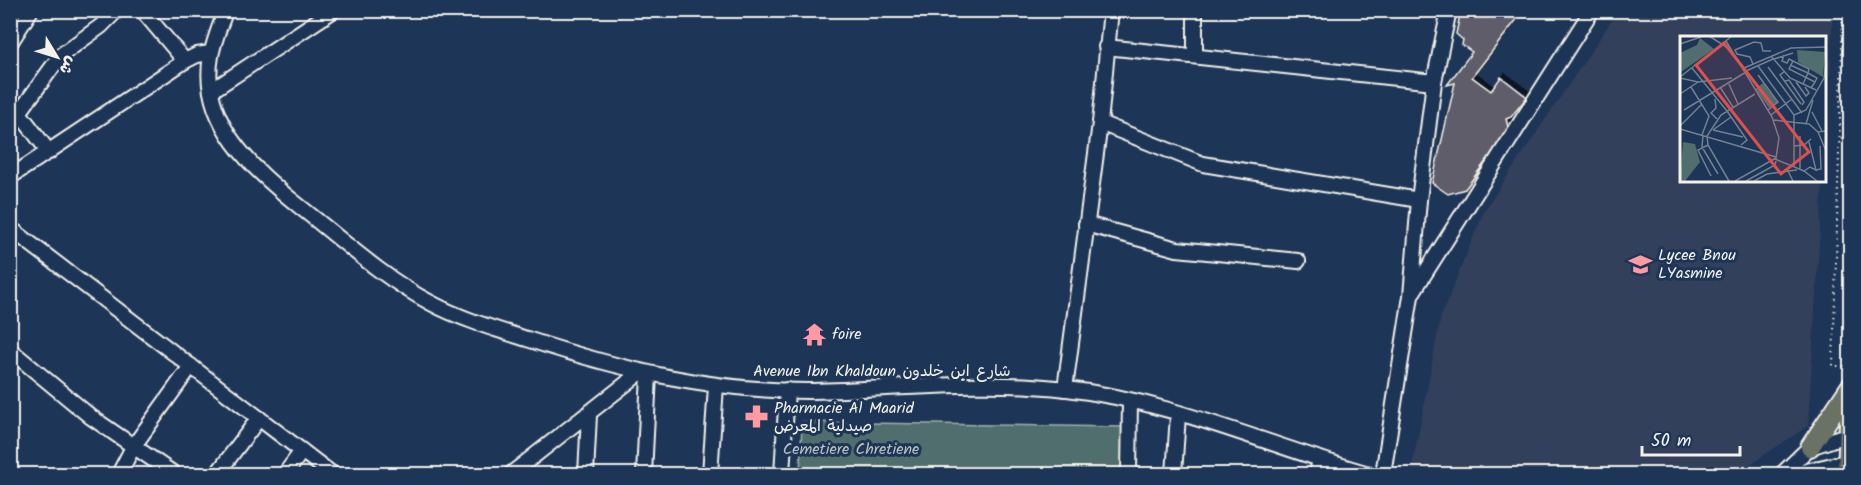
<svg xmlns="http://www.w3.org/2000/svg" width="1861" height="485" viewBox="0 0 1861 485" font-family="Kalam,'Playpen Sans Arabic',sans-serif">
  <defs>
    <filter id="shadow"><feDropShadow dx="4" dy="-4" stdDeviation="0" flood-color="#0009"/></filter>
  </defs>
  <rect width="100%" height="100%" fill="#1d3557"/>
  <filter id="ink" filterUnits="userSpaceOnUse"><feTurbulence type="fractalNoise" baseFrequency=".0167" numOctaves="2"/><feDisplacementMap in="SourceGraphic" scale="12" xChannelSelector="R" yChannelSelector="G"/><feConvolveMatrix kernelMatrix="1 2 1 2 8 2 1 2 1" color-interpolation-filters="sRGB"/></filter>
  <g filter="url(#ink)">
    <!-- built -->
    <polygon fill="#30415c" points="1618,11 1833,11 1824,169 1824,38 1681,38 1681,180 1823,180 1808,426 1746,467 1411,472 1441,316 1484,211"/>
    <!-- green -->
    <polygon fill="#506e6d" stroke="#a2b0aa" stroke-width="1.5" points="802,422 1123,427 1123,474 800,474"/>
    <!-- building -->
    <polygon fill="#5e5d69" stroke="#f4f1e8" stroke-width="1.5" filter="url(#shadow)" points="1461,10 1506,10 1517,19 1472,77 1491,91 1501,77 1527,97 1511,117 1506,119 1509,131 1465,189 1448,194 1432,183 1455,83 1447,85 1472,52 1462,45 1463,40 1456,34"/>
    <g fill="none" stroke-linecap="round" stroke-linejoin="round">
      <defs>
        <g id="minor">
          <polyline points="149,10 147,16 185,61"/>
          <path d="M226,10c-6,15 -12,30 -15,46 -12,66 42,113 88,150 43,34 84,72 132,97 30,16 64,26 96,36 94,31 188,53 287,52 84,-2 169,-12 253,-2 104,12 202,57 302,85"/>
          <polyline points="10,43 31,10"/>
          <polyline points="1106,47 1434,82"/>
          <polyline points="1195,56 1195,10"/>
          <polyline points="211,91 334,10"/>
          <polyline points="10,101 49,152"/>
          <polyline points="19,113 61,55 101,26 117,10"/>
          <polyline points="1100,123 1203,164 1419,200"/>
          <polyline points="10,177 185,61 197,55 211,53"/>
          <polyline points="1086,224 1177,249 1298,261"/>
          <polyline points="10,228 332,474"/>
          <polyline points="1413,292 1592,10"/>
          <polyline points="10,350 91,417 174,474"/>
          <polyline points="1065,389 1100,123 1111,10"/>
          <polyline points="119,474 133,447 191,366"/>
          <polyline points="217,474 259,418"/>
          <polyline points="285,474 302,451"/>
          <polyline points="511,474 641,372"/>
          <polyline points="586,474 589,415"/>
          <polyline points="644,474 649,375"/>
          <polyline points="710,474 716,386"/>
          <polyline points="782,474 787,390"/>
          <polyline points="1129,474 1130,401"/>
          <polyline points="1174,474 1178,415"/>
          <polyline points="1317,474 1320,459"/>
          <polyline points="1383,474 1411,296 1419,200 1434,82 1449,10"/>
          <polyline points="1782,474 1810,447 1850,434"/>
          <polyline points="1793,474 1850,461"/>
        </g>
        <g id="major">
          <polyline points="1810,447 1850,387"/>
          <polyline points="1847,474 1850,394"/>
        </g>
      </defs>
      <!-- minor casing -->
      <use href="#minor" stroke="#f4f1e8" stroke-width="18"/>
      <!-- major casing -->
      <use href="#major" stroke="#f4f1e8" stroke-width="22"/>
      <!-- path -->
      <g stroke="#f4f1e8" stroke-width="2" stroke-dasharray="1.5 4.5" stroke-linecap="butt">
        <polyline points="1843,10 1833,366 1850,366"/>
        <polyline points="1841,138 1850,137"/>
      </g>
      <!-- minor -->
      <use href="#minor" stroke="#1d3557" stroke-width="14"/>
      <!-- major -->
      <use href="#major" stroke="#6b7165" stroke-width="18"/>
    </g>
  </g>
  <!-- icons -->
  <defs>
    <symbol id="school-bare" viewBox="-9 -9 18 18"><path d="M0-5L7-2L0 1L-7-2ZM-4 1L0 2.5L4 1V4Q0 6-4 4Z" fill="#ff9aa2" stroke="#1d3557" stroke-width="2.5" paint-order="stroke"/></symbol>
    <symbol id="temple-bare" viewBox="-9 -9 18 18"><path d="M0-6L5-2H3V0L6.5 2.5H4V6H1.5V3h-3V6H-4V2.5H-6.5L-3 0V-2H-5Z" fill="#ff9aa2" stroke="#1d3557" stroke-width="2.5" paint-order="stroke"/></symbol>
    <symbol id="pharmacy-bare" viewBox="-9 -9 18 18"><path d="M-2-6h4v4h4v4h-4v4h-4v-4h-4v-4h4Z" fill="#ff9aa2" stroke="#1d3557" stroke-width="2.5" paint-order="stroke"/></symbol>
  </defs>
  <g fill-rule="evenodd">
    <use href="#school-bare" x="1624" y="248" width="33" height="33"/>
    <use href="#temple-bare" x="798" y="318" width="33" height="33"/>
    <use href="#pharmacy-bare" x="740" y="400" width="33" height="33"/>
  </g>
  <g text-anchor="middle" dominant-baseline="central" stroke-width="6" stroke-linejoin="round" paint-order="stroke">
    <!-- poi labels -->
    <g font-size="16" fill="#f4f1e8" stroke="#1d3557" text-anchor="start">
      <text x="1658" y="255">Lycee Bnou<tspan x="1658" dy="18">LYasmine</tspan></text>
      <text x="832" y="334">foire</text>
      <text x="774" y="408">Pharmacie Al Maarid<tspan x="774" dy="18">صيدلية المعرض</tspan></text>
    </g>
    <!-- street labels -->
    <g font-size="16" fill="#f4f1e8" stroke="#1d3557">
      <text x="882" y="371">Avenue Ibn Khaldoun شارع ابن خلدون</text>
    </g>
    <!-- park labels -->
    <g font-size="16" fill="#bbc3bd" stroke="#1d3557">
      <text x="851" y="449">Cemetiere Chretiene</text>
    </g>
  </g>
  <!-- overview -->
  <g transform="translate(1680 36)">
    <rect width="146" height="146" fill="#1d3557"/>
    <path d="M20,2l14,11 -33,23 -1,-19 17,-8zM117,14l28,2 -2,25 -25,-15zM83,47l15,19 -9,6 -14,-19zM3,106l12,2 5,18 -15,19h-5z" fill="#506e6d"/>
    <path fill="none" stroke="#738091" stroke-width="1.5" d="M29,0l19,12M46,5l46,76 7,21 -3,20 -41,23M0,8l21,-7M104,19l-2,6 5,2 2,-4 20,10 -1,4 9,5 -2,4M91,20l19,22 26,12M94,23l19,-6M113,25l-4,8 26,13 -4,6M73,28l-3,-7 -13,-3 -2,-4 19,-8 7,1 2,8h8M110,29l18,8 -5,11M78,30l36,49v52M88,31l34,46M12,32l35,43M64,32l47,-20 35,-1M66,35l27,-12M105,35l-5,4 21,29M78,39l20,27 -10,8M0,41l52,-41M0,42l18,4 34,-4M105,45l4,-1 15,22 -2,3M48,46l10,22M116,46l10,14 3,-3 -4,-6M11,51l18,29 -7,19M40,51l13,20M0,58l18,-12M35,63l1,9 -5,5 6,6M4,74l62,-38M47,75l20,29 -6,5M132,76l10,19M91,79l21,-16M114,79l12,-5 18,-32 2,-14M94,84l35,4 9,8 8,-1M126,88l7,-24M0,90l22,-22M0,93l96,28M33,94l30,7M33,94l18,-13M138,96l8,19M23,99l-1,12 16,27M120,100v33M28,109l-10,5 13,26M114,110l10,-1 7,-6M95,123l29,12 13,10M136,134l5,-1 -1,-23M124,135l6,-4 6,3 -7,-28M49,145l-21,-36 -1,-9 14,-21 34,-21M66,145l29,-16 1,-4M74,145l13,-7 21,-3M113,145l-5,-10 9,-1"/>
    <path fill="#dc504e" fill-opacity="0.15" stroke="#dc504e" stroke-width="3" d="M44,7l85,109 -28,22 -85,-109z"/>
    <rect width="146" height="146" fill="none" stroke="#f4f1e8" stroke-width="3"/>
  </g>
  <!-- margin -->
  <rect width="1861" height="485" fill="none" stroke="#1d3557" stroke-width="36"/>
  <rect x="18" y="18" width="1825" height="449" fill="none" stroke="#f4f1e8" stroke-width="2" filter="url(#ink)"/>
  <!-- north arrow -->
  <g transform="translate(57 57) rotate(128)" stroke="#1d3557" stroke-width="4.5" paint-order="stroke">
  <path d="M0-4.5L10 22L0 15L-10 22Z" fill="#f4f1e8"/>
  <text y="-9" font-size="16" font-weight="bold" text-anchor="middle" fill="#f4f1e8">ش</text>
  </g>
  <!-- scale -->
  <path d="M1642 446v9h98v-9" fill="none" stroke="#f4f1e8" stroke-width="3"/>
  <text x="1651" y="446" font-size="18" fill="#f4f1e8" stroke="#1d3557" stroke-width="4.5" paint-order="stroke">50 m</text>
</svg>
